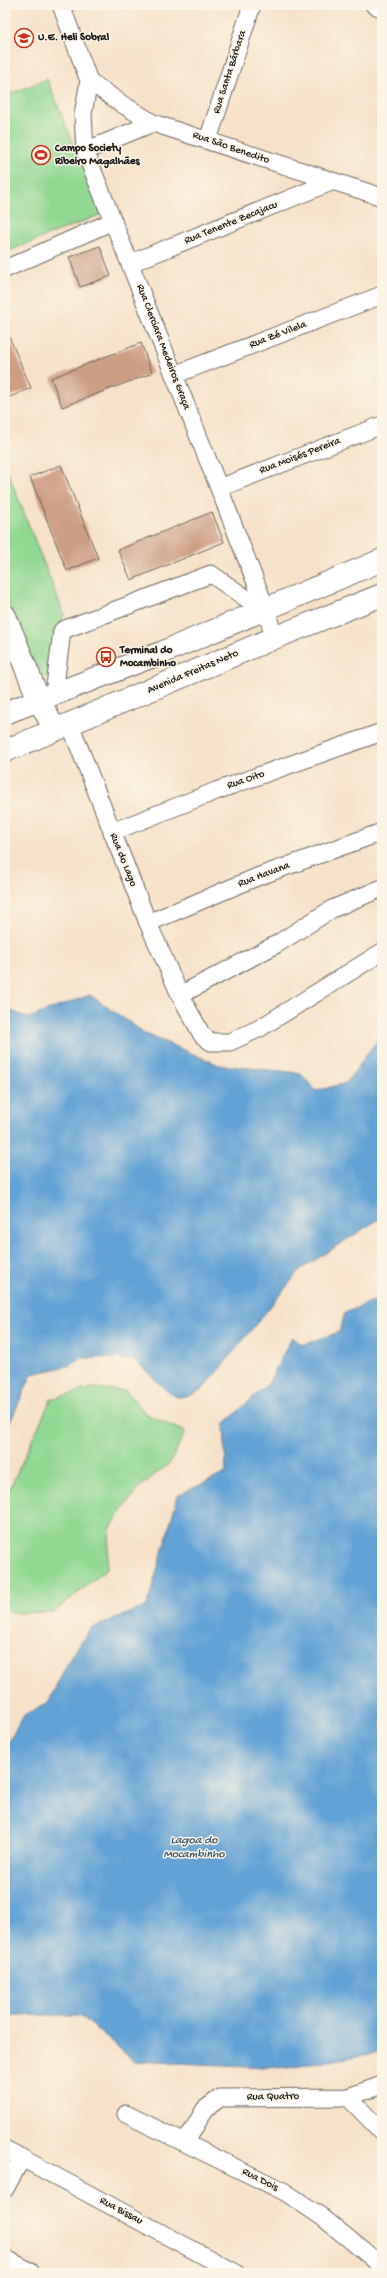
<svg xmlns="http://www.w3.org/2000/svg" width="387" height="2278" viewBox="0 0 387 2278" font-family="'Gochi Hand',sans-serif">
  <rect width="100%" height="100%" fill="#fcf5e5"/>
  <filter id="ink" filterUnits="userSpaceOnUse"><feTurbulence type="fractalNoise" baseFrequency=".025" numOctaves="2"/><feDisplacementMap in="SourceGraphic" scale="8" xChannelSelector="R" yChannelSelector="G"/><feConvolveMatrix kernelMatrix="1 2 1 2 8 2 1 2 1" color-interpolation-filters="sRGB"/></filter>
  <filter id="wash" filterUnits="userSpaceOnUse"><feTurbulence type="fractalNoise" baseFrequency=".012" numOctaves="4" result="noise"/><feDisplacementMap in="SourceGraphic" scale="16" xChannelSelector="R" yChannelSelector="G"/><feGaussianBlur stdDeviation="0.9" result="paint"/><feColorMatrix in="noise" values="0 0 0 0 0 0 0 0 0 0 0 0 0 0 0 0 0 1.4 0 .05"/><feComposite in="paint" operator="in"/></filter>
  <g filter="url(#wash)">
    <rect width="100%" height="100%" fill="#f7e2c9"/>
    <!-- green -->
    <g fill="#91d892" stroke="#567a57">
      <polygon points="47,79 102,214 6,252 5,96"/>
      <polygon points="5,465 64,614 49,675 39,679 5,594"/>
      <polygon points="92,1388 126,1391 146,1414 185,1432 170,1463 138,1488 110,1529 107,1569 54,1612 10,1613 5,1605 5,1499 51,1399"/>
    </g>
    <!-- water -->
    <g fill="#62a2d4" stroke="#3f5f78">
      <polygon points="90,995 146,1034 219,1065 300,1073 316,1091 346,1083 382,1034 382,1217 301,1269 204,1388 189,1396 177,1397 168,1392 136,1361 120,1358 81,1358 72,1365 32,1374 5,1433 5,1008 28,1018"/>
      <polygon points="382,1297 382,2052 288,2068 134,2061 80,2015 5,2015 5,1748 24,1715 48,1703 69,1660 90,1629 147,1606 178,1495 226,1473 224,1424 268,1384 292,1337 303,1345 339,1332 345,1313"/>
    </g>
    <g id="blocks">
      <!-- building -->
      <g fill="#ce9e82">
        <polygon points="100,246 111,276 80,287 69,257"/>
        <polygon points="5,327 31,388 5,399"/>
        <polygon points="141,343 152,373 62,407 51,378"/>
        <polygon points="61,465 98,558 67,571 30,477"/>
        <polygon points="212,512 224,542 131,580 118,550"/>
      </g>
    </g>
  </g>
  <g filter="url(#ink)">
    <use href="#blocks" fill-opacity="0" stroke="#696159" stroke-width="1"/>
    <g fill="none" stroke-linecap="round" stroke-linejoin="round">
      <defs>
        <g id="street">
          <polyline points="61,5 89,81"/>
          <polyline points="374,5 382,8"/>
          <polyline points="89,81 83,114 85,151 219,488 266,609 274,638"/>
          <polyline points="89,81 122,104 153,123 382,197"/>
          <polyline points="208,140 252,5"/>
          <polyline points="85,151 153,123"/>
          <polyline points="131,263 331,182"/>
          <polyline points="5,269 113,221"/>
          <polyline points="174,375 382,295"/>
          <polyline points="219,488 382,425"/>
          <polyline points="54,694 62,631 63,630 211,574 263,610"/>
          <polyline points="70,724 148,923 180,995 202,1035 211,1042 230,1042 260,1028 382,952"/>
          <polyline points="112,832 216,791 382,732"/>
          <polyline points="148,923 257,877 382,832"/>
          <polyline points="180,995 277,944 332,909 382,888"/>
          <polyline points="348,2097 382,2132"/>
          <polyline points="126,2114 285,2192 322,2217 382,2266"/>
          <polyline points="186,2142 205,2109 220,2098 348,2097 382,2085"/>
          <polyline points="5,2149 236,2273"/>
          <polyline points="5,2189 22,2158"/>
        </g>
        <g id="secondary">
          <polyline points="5,616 39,700 55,730"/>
          <polyline points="5,713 161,653 382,560"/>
          <polyline points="5,751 274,638 382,595"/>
          <polyline points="5,2261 28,2273"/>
        </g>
      </defs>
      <!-- street casing -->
      <use href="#street" stroke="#696159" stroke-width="19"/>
      <!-- secondary casing -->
      <use href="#secondary" stroke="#696159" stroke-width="24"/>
      <!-- street -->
      <use href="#street" stroke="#fff" stroke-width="17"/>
      <!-- secondary -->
      <use href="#secondary" stroke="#fff" stroke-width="22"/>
    </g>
  </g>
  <!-- icons -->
  <defs>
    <symbol id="school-ring" viewBox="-11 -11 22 22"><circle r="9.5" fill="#fcf5e5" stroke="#c8321e" stroke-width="1.5"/><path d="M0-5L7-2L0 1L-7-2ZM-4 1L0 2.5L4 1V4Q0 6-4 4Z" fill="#c8321e"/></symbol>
    <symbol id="stadium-ring" viewBox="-11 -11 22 22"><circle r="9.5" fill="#fcf5e5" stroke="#c8321e" stroke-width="1.5"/><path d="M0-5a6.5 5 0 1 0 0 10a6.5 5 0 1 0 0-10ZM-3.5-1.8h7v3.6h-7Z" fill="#c8321e"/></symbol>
    <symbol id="bus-ring" viewBox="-11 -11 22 22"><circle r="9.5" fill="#fcf5e5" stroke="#c8321e" stroke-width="1.5"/><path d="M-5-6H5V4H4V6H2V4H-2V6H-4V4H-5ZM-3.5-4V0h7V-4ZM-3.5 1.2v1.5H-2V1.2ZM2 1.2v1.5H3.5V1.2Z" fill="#c8321e"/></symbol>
  </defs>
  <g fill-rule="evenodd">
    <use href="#school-ring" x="13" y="27" width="22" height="22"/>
    <use href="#stadium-ring" x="30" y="144" width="22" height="22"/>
    <use href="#bus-ring" x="95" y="646" width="22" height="22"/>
  </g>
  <g text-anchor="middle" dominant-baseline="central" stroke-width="3" stroke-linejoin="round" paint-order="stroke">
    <!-- poi labels -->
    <g font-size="11" font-weight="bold" fill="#1c1c1c" stroke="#fcf5e5" text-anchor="start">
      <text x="38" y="38">U.E. Heli Sobral</text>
      <text x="55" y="149">Campo Society<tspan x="55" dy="13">Ribeiro Magalhães</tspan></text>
      <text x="120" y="651">Terminal do<tspan x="120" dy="13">Mocambinho</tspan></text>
    </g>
    <!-- street labels -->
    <g font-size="11" fill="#1c1c1c" stroke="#fcf5e5">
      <text transform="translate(230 72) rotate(-72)">Rua Santa Bárbara</text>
      <text transform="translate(231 148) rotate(19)">Rua São Benedito</text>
      <text transform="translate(231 223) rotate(-22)">Rua Tenente Zecajacu</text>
      <text transform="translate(278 335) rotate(-21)">Rua Zé Vilela</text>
      <text transform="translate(163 347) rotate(69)">Rua Clerciara Medeiros Graça</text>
      <text transform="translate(300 456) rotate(-21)">Rua Moisés Pereira</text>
      <text transform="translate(193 672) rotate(-23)">Avenida Freitas Neto</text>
      <text transform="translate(246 780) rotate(-19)">Rua Oito</text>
      <text transform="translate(123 860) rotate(68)">Rua do Lago</text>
      <text transform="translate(264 875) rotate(-21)">Rua Havana</text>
      <text transform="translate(273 2097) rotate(-1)">Rua Quatro</text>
      <text transform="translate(260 2180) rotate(27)">Rua Dois</text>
      <text transform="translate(121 2211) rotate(28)">Rua Bissau</text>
    </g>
    <!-- water labels -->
    <g font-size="12" font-style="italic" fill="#3c586f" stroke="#fcf5e5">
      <text x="194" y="1841">Lagoa do<tspan x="194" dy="14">Mocambinho</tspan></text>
    </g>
  </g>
  <!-- margin -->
  <rect width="387" height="2278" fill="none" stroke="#fcf5e5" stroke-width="20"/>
</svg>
